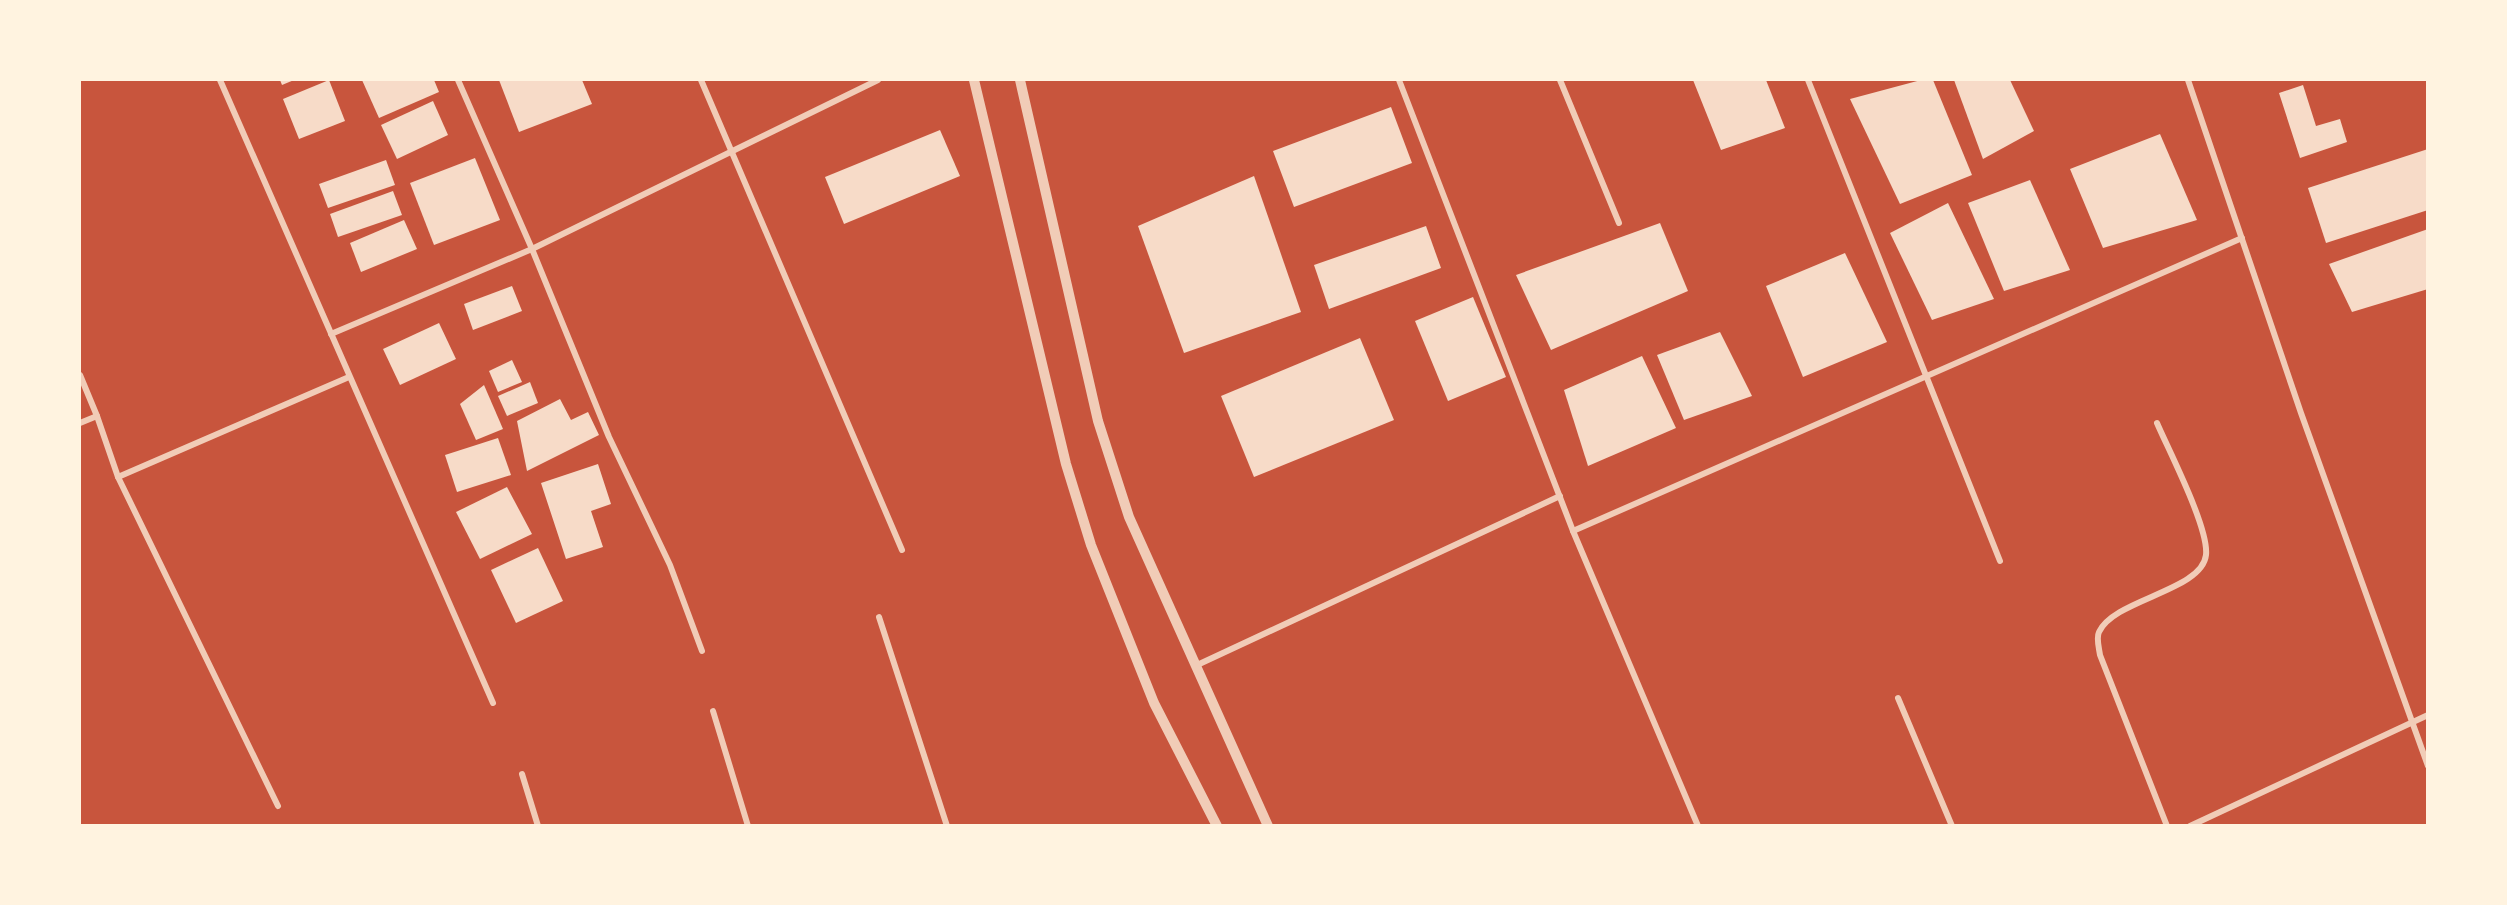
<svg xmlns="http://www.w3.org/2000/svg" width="2507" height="905" viewBox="0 0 2507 905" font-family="'Exo 2',sans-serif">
  <rect width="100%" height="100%" fill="#c8553d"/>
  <!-- building -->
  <g fill="#f7dbc8">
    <polygon points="280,80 294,80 282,85"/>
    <polygon points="329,80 345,121 299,139 283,99"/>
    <polygon points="362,80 434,80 439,92 379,118"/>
    <polygon points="499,80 582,80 592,104 519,132"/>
    <polygon points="1693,80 1766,80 1785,128 1721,150"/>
    <polygon points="1921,80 1933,80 1972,175 1900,204 1850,99"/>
    <polygon points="1954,80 2010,80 2034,131 1983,159"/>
    <polygon points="2303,85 2316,126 2340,119 2347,142 2300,158 2279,93"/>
    <polygon points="433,101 448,135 397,159 381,125"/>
    <polygon points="1391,107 1412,163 1294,207 1273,151"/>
    <polygon points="940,130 960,176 844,224 825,177"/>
    <polygon points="2160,134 2197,220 2103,248 2070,169"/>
    <polygon points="2428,149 2428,210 2326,243 2308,188"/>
    <polygon points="475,158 500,220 434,245 410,183"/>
    <polygon points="386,160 395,185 328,208 319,184"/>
    <polygon points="1254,176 1301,312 1184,353 1138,226"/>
    <polygon points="2030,180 2070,270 2004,291 1968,203"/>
    <polygon points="393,191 402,215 338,237 330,214"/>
    <polygon points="1948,203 1994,299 1932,320 1890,233"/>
    <polygon points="404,220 417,249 361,272 350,243"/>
    <polygon points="1660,223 1688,291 1551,350 1516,275"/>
    <polygon points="1426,226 1441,268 1329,309 1314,265"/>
    <polygon points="2428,229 2428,289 2352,312 2329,264"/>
    <polygon points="1845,253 1887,342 1803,377 1766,286"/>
    <polygon points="512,286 522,311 473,330 464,304"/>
    <polygon points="1473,297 1506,377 1448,401 1415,321"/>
    <polygon points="439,323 456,359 400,385 383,349"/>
    <polygon points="1720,332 1752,396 1684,420 1657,355"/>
    <polygon points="1360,338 1394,420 1254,477 1221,396"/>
    <polygon points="1642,356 1676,428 1588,466 1564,390"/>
    <polygon points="512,360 522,382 498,392 489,371"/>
    <polygon points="530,382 538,403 507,416 498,396"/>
    <polygon points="484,385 503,429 476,440 460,404"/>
    <polygon points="560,399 571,420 588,412 599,435 527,471 517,421"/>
    <polygon points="498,438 511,475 457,492 445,455"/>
    <polygon points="598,464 611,504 591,511 603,547 566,559 541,483"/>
    <polygon points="507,487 532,534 480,559 456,512"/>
    <polygon points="538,548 563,601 516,623 491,570"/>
  </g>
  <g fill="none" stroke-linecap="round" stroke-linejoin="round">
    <!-- minor -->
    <g stroke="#f1ccb7" stroke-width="6">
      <polyline points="220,80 493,703"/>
      <polyline points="458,80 532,249 609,437 670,565 702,651"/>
      <polyline points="701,80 902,550"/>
      <polyline points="1399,80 1573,531 1698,826"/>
      <polyline points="1560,80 1619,223"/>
      <polyline points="1808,80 2000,561"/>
      <polyline points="2188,80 2301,413 2428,766"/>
      <polyline points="331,334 532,249 878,80"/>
      <polyline points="80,375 97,416 118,477 278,806"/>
      <polyline points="80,423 97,416"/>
      <path d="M2157,423c12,28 52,105 49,132 -4,36 -92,44 -107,77 -3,6 0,16 1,23l67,171"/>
      <polyline points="118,477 349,377"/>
      <polyline points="1573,531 2242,238"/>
      <polyline points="879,617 947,826"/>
      <polyline points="1195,666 1560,496"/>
      <polyline points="1898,698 1952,826"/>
      <polyline points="713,711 748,826"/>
      <polyline points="522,774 538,826"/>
      <polyline points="2190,826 2428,715"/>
    </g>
    <!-- tertiary -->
    <g stroke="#f1ccb7" stroke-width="10">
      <polyline points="974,80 1066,464 1091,545 1154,703 1217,826"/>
      <polyline points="1020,80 1098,421 1129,517 1268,826"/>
    </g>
  </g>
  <!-- border -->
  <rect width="2507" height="905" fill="none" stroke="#fff3e0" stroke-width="162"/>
</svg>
